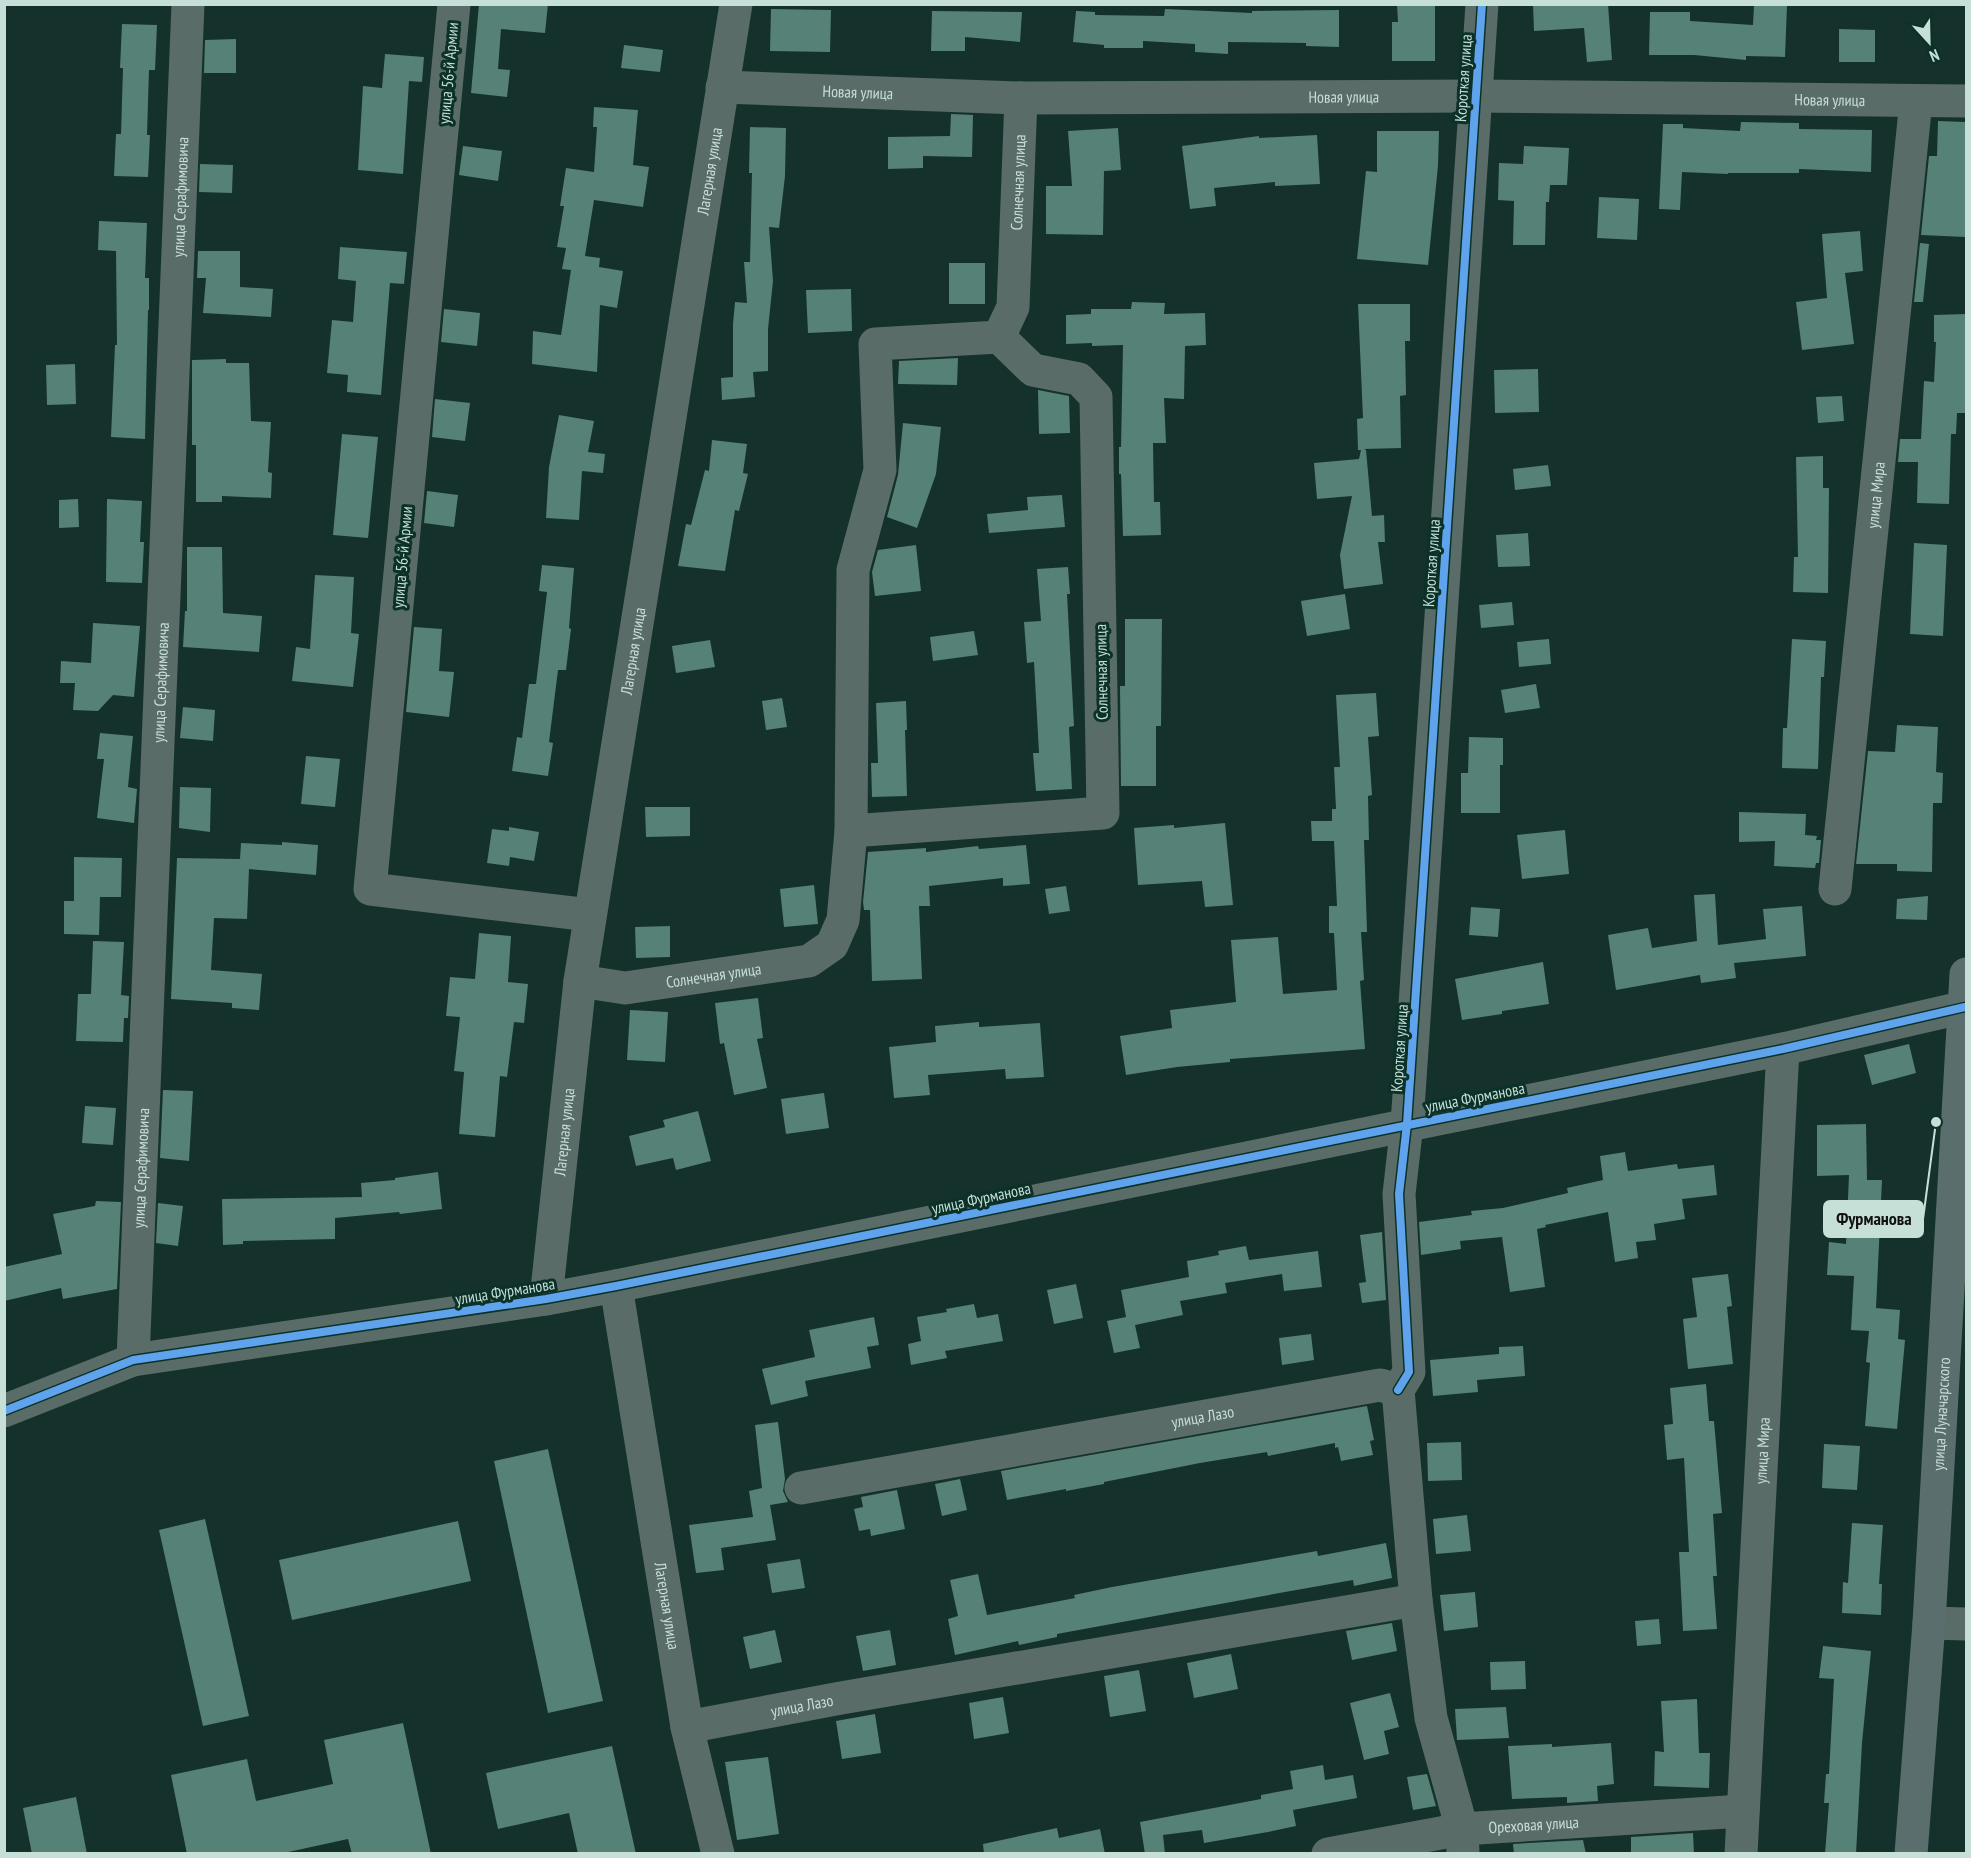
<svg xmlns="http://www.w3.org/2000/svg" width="1971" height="1858" viewBox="0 0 1971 1858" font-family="'PT Sans Narrow',sans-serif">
  <rect width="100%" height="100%" fill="#14312b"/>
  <!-- building -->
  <g fill="#558177">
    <polygon points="479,4 548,4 545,33 501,29 498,69 510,70 507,97 471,93"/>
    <polygon points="1397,4 1435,4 1435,61 1392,61 1392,22 1398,22"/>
    <polygon points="1533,4 1608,4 1612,60 1587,62 1584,28 1534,31"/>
    <polygon points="1754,5 1787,6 1785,57 1746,56 1746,60 1694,55 1649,55 1650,12 1690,12 1690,21 1753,25"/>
    <polygon points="771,9 831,10 830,52 770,51"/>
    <polygon points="1165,9 1252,13 1252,11 1339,10 1339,47 1306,46 1306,43 1228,42 1228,54 1195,52 1195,44 1143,41 1143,48 1104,48 1104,45 1073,42 1076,11 1095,12 1095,15 1164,16"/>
    <polygon points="932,11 1022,12 1020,42 965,37 965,51 931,51"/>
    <polygon points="122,24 157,25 155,70 149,70 147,135 150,135 148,177 114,176 116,134 121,134 123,68 120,68"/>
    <polygon points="1839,29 1875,30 1875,62 1839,62"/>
    <polygon points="236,39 236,73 204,73 205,40"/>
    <polygon points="624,45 663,50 660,72 621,68"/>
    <polygon points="385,54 424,57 422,82 409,81 403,174 358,170 363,86 382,88"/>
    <polygon points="594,107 638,110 633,165 649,167 643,207 594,200 585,256 600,258 599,267 623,271 617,308 600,305 597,372 532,364 533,331 561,335 571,270 562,269 566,248 557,247 564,206 560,206 566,168 594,172 597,127 593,127"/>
    <polygon points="951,114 973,115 972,157 923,156 923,168 888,169 888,137 950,136"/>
    <polygon points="1938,121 1966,122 1966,237 1921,235 1929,156 1937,156"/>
    <polygon points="1741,122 1799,123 1799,129 1872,130 1871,172 1799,169 1799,173 1728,173 1728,174 1682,172 1680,210 1659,209 1663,124 1683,124 1683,128 1740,131"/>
    <polygon points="750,127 786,128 785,176 779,228 769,227 773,281 768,329 768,371 753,372 755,397 722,400 721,378 733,377 733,324 735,302 747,303 744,262 750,262 752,173 749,173"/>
    <polygon points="1118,128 1121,170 1104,171 1103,235 1046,234 1046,186 1072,186 1068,131"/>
    <polygon points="1377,131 1439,131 1438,166 1428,265 1357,259 1366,171 1377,172"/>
    <polygon points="1317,135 1320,184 1275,186 1275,182 1214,188 1216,206 1190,209 1182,146 1259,136 1259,138"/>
    <polygon points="463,146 502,151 498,181 459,175"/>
    <polygon points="1524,146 1569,148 1567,185 1550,185 1549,202 1546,202 1545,245 1513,245 1514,201 1498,200 1499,163 1523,164"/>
    <polygon points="200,164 233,165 232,193 199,192"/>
    <polygon points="1599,197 1639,199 1637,240 1597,238"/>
    <polygon points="99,221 147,223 145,278 149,278 149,310 148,310 145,439 111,437 115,345 117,345 116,251 98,250"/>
    <polygon points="1860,231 1863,271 1845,273 1854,344 1802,350 1796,302 1827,298 1822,234"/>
    <polygon points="1920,243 1929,244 1923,302 1914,302"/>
    <polygon points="340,247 407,252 404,284 390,283 381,395 347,392 348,375 327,373 332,320 353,322 356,281 338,279"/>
    <polygon points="198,251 240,251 240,287 273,289 271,317 203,313 206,278 197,278"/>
    <rect x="949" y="263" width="36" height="41"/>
    <polygon points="851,289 852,331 808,333 806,290"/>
    <polygon points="1132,302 1165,303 1164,314 1205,313 1206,345 1185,346 1184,399 1164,398 1166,443 1153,443 1154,502 1160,502 1161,535 1123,536 1121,474 1119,474 1119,447 1121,447 1123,345 1092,346 1092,343 1066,344 1066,315 1091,314 1091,309 1131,309"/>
    <polygon points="1358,304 1410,304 1410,341 1405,341 1406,395 1400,396 1401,448 1364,449 1366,450 1372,516 1384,515 1385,542 1378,542 1383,584 1344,589 1340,555 1352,496 1317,499 1314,463 1359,459 1361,450 1358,450 1357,419 1363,418"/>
    <polygon points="444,309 480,313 477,346 441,342"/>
    <polygon points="1965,314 1966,413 1957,413 1956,434 1951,434 1949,504 1917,503 1918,462 1898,462 1900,439 1921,439 1924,381 1934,382 1936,342 1934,342 1934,315"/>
    <polygon points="958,358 957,385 898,384 899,361"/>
    <polygon points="226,359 226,363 249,363 251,421 271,422 268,472 272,473 271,498 222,496 222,502 196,502 196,445 192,445 192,360"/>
    <polygon points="75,364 76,404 47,405 46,365"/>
    <polygon points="1538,369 1539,412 1495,413 1494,370"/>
    <polygon points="1038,390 1069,396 1070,433 1039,434"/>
    <polygon points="1842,396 1844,421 1818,423 1816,397"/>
    <polygon points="435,399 470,403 465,441 432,437"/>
    <polygon points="559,415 594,421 588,452 605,454 603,473 582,471 579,520 546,518 549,467"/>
    <polygon points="903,423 941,427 936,474 917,528 887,517 898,475"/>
    <polygon points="342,434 378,437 368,538 333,535"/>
    <polygon points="712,440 747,444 743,473 748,474 739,511 735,510 725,571 678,566 686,524 691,525 705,470 709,471"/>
    <polygon points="1823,456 1823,488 1829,488 1828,593 1793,592 1794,557 1798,557 1796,457"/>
    <polygon points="1548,465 1551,486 1515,490 1513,469"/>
    <polygon points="427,491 458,495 454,527 424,523"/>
    <polygon points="1062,495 1065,527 989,533 987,514 1028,510 1027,497"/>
    <polygon points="78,499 79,527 59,528 59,500"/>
    <polygon points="107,499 142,501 140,542 144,542 142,583 106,582"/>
    <polygon points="1528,533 1530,566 1498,567 1496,535"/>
    <polygon points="1914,543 1947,545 1943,636 1910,634"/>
    <polygon points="916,545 921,591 875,596 872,572 878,550"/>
    <polygon points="187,547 222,547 223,613 262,616 259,652 183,647 185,611 187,611"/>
    <polygon points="542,565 574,568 569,628 571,629 566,670 558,670 549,742 553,743 548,776 512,771 517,737 522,738 529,684 536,684 547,592 539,591"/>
    <polygon points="1068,567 1070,594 1067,594 1074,726 1069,727 1072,789 1036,791 1033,753 1039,753 1034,662 1027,663 1024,622 1041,621 1037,569"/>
    <polygon points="315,575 354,577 351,633 359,634 353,687 292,681 296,647 310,649"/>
    <polygon points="1345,594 1350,629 1307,636 1301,601"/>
    <polygon points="1512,602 1514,625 1481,628 1479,605"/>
    <polygon points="1125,619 1162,619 1161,726 1156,726 1156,786 1121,786 1120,686 1125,686"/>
    <polygon points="93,623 140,626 134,697 113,695 98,711 73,710 75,683 60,683 61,661 91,663"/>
    <polygon points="414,627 442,629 439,671 454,672 449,717 406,712"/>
    <polygon points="974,631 978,655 933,661 930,637"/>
    <polygon points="1549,639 1551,664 1519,667 1517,642"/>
    <polygon points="1792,639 1826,641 1824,677 1821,677 1818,769 1782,768 1783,728 1787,728"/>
    <polygon points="710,640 715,667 676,673 672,646"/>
    <polygon points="1536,684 1540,708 1505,713 1501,690"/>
    <polygon points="1376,693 1379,736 1368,737 1372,795 1368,796 1369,840 1364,840 1367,932 1361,932 1364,980 1360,981 1365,1049 1230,1059 1230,1062 1177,1067 1126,1075 1120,1036 1172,1028 1170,1010 1236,1002 1231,940 1278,937 1283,994 1337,990 1334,933 1329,933 1329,906 1337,906 1334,841 1312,841 1311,821 1332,821 1332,809 1336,809 1334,767 1340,767 1336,695"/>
    <polygon points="782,698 787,727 766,730 762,701"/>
    <polygon points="906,701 907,730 905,730 907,796 872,797 871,763 878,763 876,703"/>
    <polygon points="183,707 215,710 213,741 180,738"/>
    <polygon points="1897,725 1938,727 1936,772 1943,773 1942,803 1933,803 1932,872 1897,871 1897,864 1856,864 1868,751 1895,752"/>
    <polygon points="100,733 133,736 128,787 137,789 134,823 97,818 104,759 97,759"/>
    <polygon points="1469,737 1503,738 1503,765 1500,765 1500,813 1461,813 1461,773 1468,773"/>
    <polygon points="306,756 340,759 335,807 301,804"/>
    <polygon points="180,787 211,788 210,832 179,828"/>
    <polygon points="645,807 690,807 690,836 646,837"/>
    <polygon points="1739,812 1806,814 1805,835 1817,836 1816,840 1821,840 1819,863 1816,863 1815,868 1774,866 1775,841 1739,842"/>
    <polygon points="1225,823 1233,905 1205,907 1202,881 1138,885 1134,828 1174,825 1174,828"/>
    <polygon points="509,827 539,832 534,861 510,857 509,866 487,863 492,829 509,831"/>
    <polygon points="1565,830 1569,874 1522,879 1517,835"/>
    <polygon points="282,842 318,845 316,875 249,869 247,919 214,918 211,970 262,974 259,1010 232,1008 232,1003 171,999 177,858 240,859 241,843 282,845"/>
    <polygon points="1026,845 1030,884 1003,886 1003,878 929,886 930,906 919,906 922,979 872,981 870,910 864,910 863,902 868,852 926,848 926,852 978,846 979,849"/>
    <polygon points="74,857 122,858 121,897 100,897 99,935 64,934 64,901 74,901"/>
    <polygon points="814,885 818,924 784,927 780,889"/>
    <polygon points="1066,886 1070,911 1049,914 1045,889"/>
    <polygon points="1715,894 1718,945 1766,939 1763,909 1802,906 1806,956 1734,963 1736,978 1701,983 1700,975 1616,990 1608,935 1648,928 1652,948 1697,941 1694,895"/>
    <polygon points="1928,896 1927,920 1896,919 1897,899"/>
    <polygon points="1471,907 1500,909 1498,937 1469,935"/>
    <polygon points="670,926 670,957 636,958 635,927"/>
    <polygon points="479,933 511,936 508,982 528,984 524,1023 514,1022 507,1077 500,1076 495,1137 459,1134 464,1072 454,1071 460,1017 446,1016 450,977 475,979"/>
    <polygon points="93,941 124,942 121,995 129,996 128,1018 124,1018 123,1042 76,1041 78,994 91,994"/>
    <polygon points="1543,962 1549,1004 1502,1011 1502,1014 1462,1020 1455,979"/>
    <polygon points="758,998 763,1038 757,1039 767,1088 734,1095 724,1043 720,1044 715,1003"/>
    <polygon points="630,1010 668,1012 665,1062 627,1060"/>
    <polygon points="979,1022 979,1027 1040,1023 1044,1077 1006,1079 1005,1069 928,1075 930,1095 894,1098 889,1047 936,1042 935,1026"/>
    <polygon points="1909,1044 1916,1073 1872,1085 1864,1055"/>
    <polygon points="163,1090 193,1091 189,1161 160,1158"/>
    <polygon points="824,1093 829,1128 786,1134 781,1099"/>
    <polygon points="85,1106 116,1108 113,1145 82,1143"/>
    <polygon points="698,1111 711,1161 676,1170 673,1158 636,1166 629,1136 665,1127 663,1120"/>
    <polygon points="1866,1124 1867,1180 1882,1180 1876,1308 1900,1310 1898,1339 1905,1340 1897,1429 1865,1426 1870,1363 1866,1362 1869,1331 1851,1330 1854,1276 1827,1275 1829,1242 1846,1244 1849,1175 1817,1176 1817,1125"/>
    <polygon points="1625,1152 1628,1171 1677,1164 1678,1169 1714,1165 1717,1195 1682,1199 1685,1219 1654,1224 1656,1240 1636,1242 1638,1258 1615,1262 1608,1212 1545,1225 1546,1227 1537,1229 1545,1287 1510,1292 1502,1237 1460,1241 1461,1249 1421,1255 1419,1222 1472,1215 1471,1211 1503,1208 1568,1193 1567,1188 1603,1180 1600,1156"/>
    <polygon points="438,1172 442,1209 400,1214 399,1212 335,1218 335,1239 243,1241 243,1244 223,1245 222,1199 362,1197 361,1183 395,1180 395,1178"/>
    <polygon points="96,1201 121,1202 117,1289 63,1299 61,1288 4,1301 4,1267 62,1254 53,1214 95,1206"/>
    <polygon points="158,1203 183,1206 178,1246 156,1243"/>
    <polygon points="1382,1232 1386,1300 1362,1303 1359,1283 1366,1282 1360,1235"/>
    <polygon points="1246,1246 1249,1260 1318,1251 1322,1287 1284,1291 1282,1274 1225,1283 1227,1293 1180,1301 1183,1315 1135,1325 1140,1348 1114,1353 1107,1321 1126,1317 1121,1290 1189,1277 1187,1261 1219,1255 1218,1251"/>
    <polygon points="1728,1274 1732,1306 1727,1307 1733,1364 1688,1369 1683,1319 1697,1317 1692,1278"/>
    <polygon points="1076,1284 1083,1318 1054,1324 1047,1290"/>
    <polygon points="974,1304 977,1318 998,1314 1003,1341 945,1351 947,1358 911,1365 908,1344 921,1341 917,1317 947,1312 946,1309"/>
    <polygon points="874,1317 879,1345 867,1347 871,1368 805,1381 808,1396 771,1405 762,1369 815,1357 809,1330"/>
    <polygon points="1311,1334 1314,1360 1282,1365 1279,1338"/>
    <polygon points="1523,1346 1525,1376 1477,1380 1478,1392 1433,1396 1430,1360 1499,1354 1499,1347"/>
    <polygon points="1706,1384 1709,1421 1714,1421 1722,1513 1713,1514 1717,1576 1713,1576 1717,1629 1683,1631 1679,1552 1689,1552 1684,1458 1667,1460 1664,1425 1673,1424 1670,1388"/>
    <polygon points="1367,1406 1374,1440 1370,1441 1373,1455 1341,1461 1338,1447 1335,1448 1335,1443 1268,1456 1267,1452 1200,1463 1104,1482 1104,1484 1066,1491 1066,1489 1007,1500 1001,1471"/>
    <polygon points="778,1422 785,1479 783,1491 788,1502 770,1505 776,1540 721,1548 724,1570 696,1573 689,1525 753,1517 749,1491 762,1488 755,1425"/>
    <polygon points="1461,1442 1462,1480 1428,1481 1427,1443"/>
    <polygon points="1824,1444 1860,1446 1857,1490 1822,1488"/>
    <polygon points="548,1449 603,1701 548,1713 494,1461"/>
    <polygon points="960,1479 967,1510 942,1516 935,1484"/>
    <polygon points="897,1490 905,1529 871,1536 870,1529 859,1531 854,1509 863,1507 861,1497"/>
    <polygon points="1467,1515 1471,1551 1436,1554 1433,1519"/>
    <polygon points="205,1519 249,1716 203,1726 159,1530"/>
    <polygon points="458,1521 471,1581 292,1620 279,1560"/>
    <polygon points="1852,1523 1883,1525 1879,1584 1882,1584 1881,1615 1842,1613 1843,1582 1848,1583"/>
    <polygon points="1386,1543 1392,1578 1354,1586 1353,1580 1285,1592 1057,1634 1057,1637 1019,1645 1018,1641 955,1655 948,1619 958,1616 950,1580 978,1574 987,1615 1075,1598 1074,1595 1112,1587 1317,1551 1318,1556"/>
    <polygon points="800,1559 805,1588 772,1593 767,1564"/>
    <polygon points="1475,1592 1478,1627 1444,1631 1440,1595"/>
    <polygon points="1659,1619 1661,1644 1637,1646 1635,1621"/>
    <polygon points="1392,1623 1397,1651 1352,1660 1346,1631"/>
    <polygon points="775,1630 782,1662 750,1669 743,1637"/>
    <polygon points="890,1630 896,1665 863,1671 856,1636"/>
    <polygon points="1823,1646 1871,1651 1862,1743 1856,1854 1825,1854 1829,1803 1824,1803 1826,1774 1829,1774 1834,1679 1819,1678"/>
    <polygon points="1231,1654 1238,1689 1194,1698 1187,1663"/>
    <polygon points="1525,1661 1526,1689 1491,1690 1490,1662"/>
    <polygon points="1139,1670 1146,1711 1110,1717 1104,1676"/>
    <polygon points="1390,1693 1399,1727 1384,1731 1389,1754 1364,1760 1350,1703"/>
    <polygon points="1003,1697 1009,1733 974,1739 969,1703"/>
    <polygon points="1697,1699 1699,1753 1710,1753 1709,1788 1654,1786 1655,1751 1664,1752 1661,1701"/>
    <polygon points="1506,1707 1509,1738 1457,1740 1455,1709"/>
    <polygon points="875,1714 881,1753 842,1759 836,1721"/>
    <polygon points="403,1723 431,1854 352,1854 348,1839 279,1854 187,1854 171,1775 247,1759 256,1801 333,1784 324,1740"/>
    <polygon points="1611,1743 1614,1784 1597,1786 1598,1801 1567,1803 1567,1797 1512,1799 1508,1746 1552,1744 1552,1747"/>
    <polygon points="612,1746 636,1854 578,1854 569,1813 498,1829 486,1773"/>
    <polygon points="768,1757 779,1834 737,1840 725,1762"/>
    <polygon points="1323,1765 1325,1780 1353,1775 1357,1798 1293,1810 1296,1826 1268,1832 1204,1843 1202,1830 1163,1835 1165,1854 1145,1854 1140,1822 1261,1799 1261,1795 1293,1789 1290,1771"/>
    <polygon points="1427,1774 1436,1806 1413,1810 1407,1777"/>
    <polygon points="76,1797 87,1854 32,1854 23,1808"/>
    <polygon points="1057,1828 1059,1838 1100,1829 1105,1854 984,1854 983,1844"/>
    <polygon points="1693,1833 1694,1854 1631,1854 1631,1837"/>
    <polygon points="1583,1840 1586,1854 1514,1854 1513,1844"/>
  </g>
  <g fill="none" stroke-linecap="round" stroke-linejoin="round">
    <!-- minor -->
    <g stroke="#5a6c67" stroke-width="33">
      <polyline points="454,4 370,889 590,915"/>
      <path id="s1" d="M722,87l299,11 454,-2 491,5"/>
      <polyline points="851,831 1103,813 1096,397 1079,379 1033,370 999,337"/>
      <path id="s2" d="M1835,889l81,-788"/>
      <path id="s3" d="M580,981l45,7 184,-27 23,-16 11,-25 8,-89 2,-261 27,-100 -5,-126 124,-7 14,-30 8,-209"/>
      <path id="s4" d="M616,1286l71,441 31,127"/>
      <path id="s5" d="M546,1299l34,-318 156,-977"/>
      <path id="s6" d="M133,1360l55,-1356"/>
      <polyline points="1398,1390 1409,1372 1399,1194 1407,1124 1482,4"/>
      <polyline points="4,1411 133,1360 546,1299 616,1286 1783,1049 1965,1007"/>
      <path id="s7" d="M801,1488l579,-103 18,5 18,210 15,118 31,111 1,25"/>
      <polyline points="1929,1623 1966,1624"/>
      <path id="s8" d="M687,1727l154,-29 575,-98"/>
      <path id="s9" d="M1328,1854l134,-25 281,-18"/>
      <path id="s10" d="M1741,1854l42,-805"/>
    </g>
    <!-- major -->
    <path stroke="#5a6e6d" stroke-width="33" id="s11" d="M1911,1854l18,-231 37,-649"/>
    <defs>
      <g id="cycleway">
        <polyline points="1398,1390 1409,1372 1399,1194 1407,1124 1482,4"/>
        <polyline points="4,1411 133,1360 546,1299 616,1286 1783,1049 1965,1007"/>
      </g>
    </defs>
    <!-- cycleway casing -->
    <use href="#cycleway" stroke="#0b3129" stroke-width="11"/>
    <!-- cycleway -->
    <use href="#cycleway" stroke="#60a3ed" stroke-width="8"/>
  </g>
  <g text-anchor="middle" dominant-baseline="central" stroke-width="6" stroke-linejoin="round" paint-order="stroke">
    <!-- street labels -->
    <g font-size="16" fill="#c6dfd7" stroke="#0b3129">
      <text transform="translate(448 73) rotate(-85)">улица 56-й Армии</text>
      <text transform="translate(1463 78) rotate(-86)">Короткая улица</text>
      <text stroke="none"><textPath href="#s1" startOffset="136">Новая улица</textPath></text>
      <text stroke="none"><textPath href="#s1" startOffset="622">Новая улица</textPath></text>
      <text stroke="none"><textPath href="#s1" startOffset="1108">Новая улица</textPath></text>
      <text stroke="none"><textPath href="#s5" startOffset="1140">Лагерная улица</textPath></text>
      <text stroke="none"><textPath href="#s3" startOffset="1149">Солнечная улица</textPath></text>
      <text stroke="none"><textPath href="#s6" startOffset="1164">улица Серафимовича</textPath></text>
      <text stroke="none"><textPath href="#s2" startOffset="396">улица Мира</textPath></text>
      <text transform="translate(402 557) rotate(-85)">улица 56-й Армии</text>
      <text transform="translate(1431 563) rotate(-86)">Короткая улица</text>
      <text stroke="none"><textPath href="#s5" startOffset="654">Лагерная улица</textPath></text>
      <text transform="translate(1101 672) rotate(-91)">Солнечная улица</text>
      <text stroke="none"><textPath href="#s6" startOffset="678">улица Серафимовича</textPath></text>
      <text stroke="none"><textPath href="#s3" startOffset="135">Солнечная улица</textPath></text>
      <text transform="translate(1399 1048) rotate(-86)">Короткая улица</text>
      <text transform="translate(1475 1097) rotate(-11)">улица Фурманова</text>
      <text stroke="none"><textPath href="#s5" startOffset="168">Лагерная улица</textPath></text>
      <text stroke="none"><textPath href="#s6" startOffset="192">улица Серафимовича</textPath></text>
      <text transform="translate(981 1198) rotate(-12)">улица Фурманова</text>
      <text transform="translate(505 1291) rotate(-9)">улица Фурманова</text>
      <text stroke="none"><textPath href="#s11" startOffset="441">улица Луначарского</textPath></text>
      <text stroke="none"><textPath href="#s7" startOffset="408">улица Лазо</textPath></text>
      <text stroke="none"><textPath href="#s10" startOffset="404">улица Мира</textPath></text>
      <text stroke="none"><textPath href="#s4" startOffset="324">Лагерная улица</textPath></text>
      <text stroke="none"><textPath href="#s8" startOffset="117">улица Лазо</textPath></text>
      <text stroke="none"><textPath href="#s9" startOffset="208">Ореховая улица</textPath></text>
    </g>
  </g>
  <!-- callouts -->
  <path fill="none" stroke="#c6dfd7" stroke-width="2" d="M1936 1122L1923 1219"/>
  <circle fill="#c6dfd7" stroke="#0b3129" stroke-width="2" cx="1936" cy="1122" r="6"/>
  <rect fill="#c6dfd7" stroke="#c6dfd7" stroke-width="2" x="1824" y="1201" width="99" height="36" rx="6"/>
  <g font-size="18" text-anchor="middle" font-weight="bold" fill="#111">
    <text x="1874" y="1225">Фурманова</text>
  </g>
  <!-- border -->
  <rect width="1971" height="1858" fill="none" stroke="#c6dfd7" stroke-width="12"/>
  <!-- north arrow -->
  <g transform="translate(1929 42) rotate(158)" stroke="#0b3129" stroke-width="4.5" paint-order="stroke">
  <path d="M0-4.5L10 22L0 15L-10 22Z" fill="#c6dfd7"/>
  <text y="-9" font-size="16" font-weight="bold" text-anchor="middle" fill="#c6dfd7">N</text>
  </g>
</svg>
